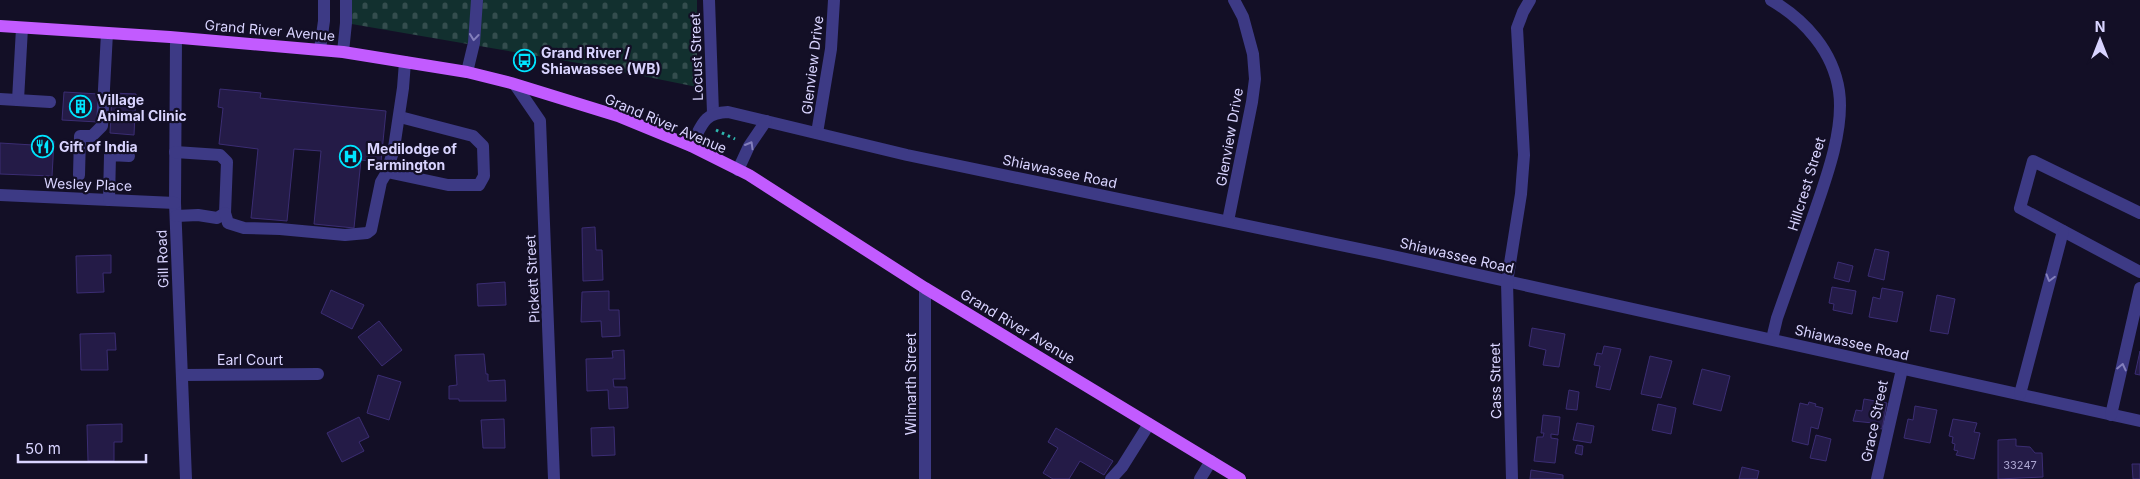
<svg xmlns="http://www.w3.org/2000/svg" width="2140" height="479" viewBox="0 0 2140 479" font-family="Inter,sans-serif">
  <defs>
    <pattern id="cemetery-stones" width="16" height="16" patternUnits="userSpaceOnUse" patternTransform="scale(1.25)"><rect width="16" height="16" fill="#12302f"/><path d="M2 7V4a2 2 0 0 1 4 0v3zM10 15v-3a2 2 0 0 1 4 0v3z" fill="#344d4e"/></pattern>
  </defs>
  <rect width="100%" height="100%" fill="#130f26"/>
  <!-- cemetery -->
  <polygon fill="url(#cemetery-stones)" points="340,0 697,0 697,87 584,64 340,22"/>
  <!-- building -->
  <g fill="#241b47" stroke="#3b2d73">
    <polygon points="220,89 261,93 260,98 386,111 381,162 361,160 354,228 314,224 321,151 294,149 287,221 251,218 258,149 219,144 223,108 218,107"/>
    <polygon points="64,92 99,94 98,122 62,120"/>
    <polygon points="112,93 136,94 134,135 110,133"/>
    <polygon points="34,140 54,141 52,176 0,174 0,143 33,145"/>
    <polygon points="595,227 596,250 602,250 603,280 583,281 582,228"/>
    <polygon points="1875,249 1889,252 1884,280 1868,276"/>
    <polygon points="111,255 111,273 103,273 104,292 77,293 76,256"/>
    <polygon points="1838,262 1853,266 1849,282 1834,278"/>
    <polygon points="505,282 506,305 478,306 477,284"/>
    <polygon points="1832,287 1856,291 1852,314 1833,310 1834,304 1829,303"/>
    <polygon points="1882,288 1903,292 1897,322 1869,317 1873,297 1880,299"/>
    <polygon points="331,290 364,305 352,329 321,313"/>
    <polygon points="609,291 609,310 619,310 620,336 602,337 601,321 581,322 582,292"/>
    <polygon points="1937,295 1955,299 1948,334 1930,331"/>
    <polygon points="379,321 402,350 382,366 358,337"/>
    <polygon points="1532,328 1565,334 1559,367 1543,365 1546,350 1529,346"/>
    <polygon points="115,333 116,350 107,350 108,370 81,370 80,334"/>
    <polygon points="1604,346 1621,349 1610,390 1596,387 1600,366 1594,365 1597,353 1602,354"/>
    <polygon points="624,350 625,379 613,379 614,387 627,387 628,408 609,409 608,390 587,391 586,359 613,358 612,351"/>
    <polygon points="2140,351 2140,375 2135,374"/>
    <polygon points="484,354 486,374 488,374 488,381 505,380 506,401 459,401 459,399 449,399 449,386 457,385 455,355"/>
    <polygon points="1650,356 1672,361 1661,398 1641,394"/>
    <polygon points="1702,369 1730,376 1721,411 1693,404"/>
    <polygon points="378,375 401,382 389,420 367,413"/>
    <polygon points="1569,390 1579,392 1577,410 1566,409"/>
    <polygon points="1864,399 1887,403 1882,429 1872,427 1873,423 1853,421 1856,410 1862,411"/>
    <polygon points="1809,402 1816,404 1815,406 1823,408 1818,429 1811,427 1808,445 1792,441 1800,403 1808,405"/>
    <polygon points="1658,404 1676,408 1671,434 1652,430"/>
    <polygon points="1915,406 1937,410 1930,443 1904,438 1908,419 1913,420"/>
    <polygon points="1543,415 1560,417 1558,435 1551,434 1551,438 1558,439 1555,463 1534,461 1537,437 1543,437 1544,433 1541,433"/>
    <polygon points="359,417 369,437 359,442 364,451 342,462 327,433"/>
    <polygon points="504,419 505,448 483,448 481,420"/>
    <polygon points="1953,419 1977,423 1974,432 1980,433 1974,459 1956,455 1958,451 1954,450 1955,444 1952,443 1953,437 1949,436"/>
    <polygon points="1577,423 1594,426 1591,443 1573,440"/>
    <polygon points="122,424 122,442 114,442 114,461 88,461 87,425"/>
    <polygon points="614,427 615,455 592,456 591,428"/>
    <polygon points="1056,428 1113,461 1104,475 1080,461 1069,479 1053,479 1043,473 1058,448 1048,442"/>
    <polygon points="1816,435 1831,439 1826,461 1810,458"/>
    <polygon points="2016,439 2016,446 2030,447 2035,453 2042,453 2043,477 1998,479 1998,440"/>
    <polygon points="1577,445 1583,446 1582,455 1575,453"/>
    <polygon points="2132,464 2140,464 2140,479 2133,479"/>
    <polygon points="1742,467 1759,471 1757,479 1739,479"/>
    <polygon points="1531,470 1563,475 1563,479 1530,479"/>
  </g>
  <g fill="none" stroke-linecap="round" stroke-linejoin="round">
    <!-- path -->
    <polyline stroke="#2fb8b0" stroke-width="3" stroke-dasharray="2.5 4" stroke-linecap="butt" points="716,130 735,139"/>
    <!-- minor -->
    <g stroke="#3d3a85" stroke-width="12">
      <polyline points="709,0 713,113"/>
      <path d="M1771,0c34,20 62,51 68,91 6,41 -16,96 -29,134 -11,31 -22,62 -33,93l-5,21"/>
      <polyline points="176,38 175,203 186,479"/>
      <polyline points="320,49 324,21 324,0"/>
      <polyline points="343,52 346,23 346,0"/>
      <polyline points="467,72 474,43 477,0"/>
      <polyline points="516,86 540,121 554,479"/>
      <polyline points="0,99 50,102"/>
      <polyline points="18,100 22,28"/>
      <polyline points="817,133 831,49 834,0"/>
      <path d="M691,146c11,-20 11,-33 37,-34l179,43 472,98 761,168"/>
      <polyline points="175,152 220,155 227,162 225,213 217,218 198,215 176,216"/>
      <polyline points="738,170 749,146 766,121"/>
      <polyline points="387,172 448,185 479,185 484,176 483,146 473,136 400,117"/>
      <polyline points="79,175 80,136 92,136 102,126 107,33"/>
      <polyline points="0,195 175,203"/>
      <polyline points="109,200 110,155 129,156"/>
      <polyline points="225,213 228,223 244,228 280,229 345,235 367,233 371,230 381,182 387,172 394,148 403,88 405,62"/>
      <polyline points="2140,213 2033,161 2020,208 2140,272"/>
      <polyline points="1228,221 1252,102 1255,79 1253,54 1243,17 1234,0"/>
      <polyline points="182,375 318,374"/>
      <polyline points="2020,394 2063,231"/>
      <polyline points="2111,415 2140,288"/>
      <polyline points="925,479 925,288"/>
      <polyline points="1111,479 1122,467 1149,424"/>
      <polyline points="1200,479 1211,461"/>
      <polyline points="1512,479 1507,282 1521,194 1524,155 1517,28 1523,12 1530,0"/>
      <polyline points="1877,479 1902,369"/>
    </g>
    <!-- major -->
    <polyline stroke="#c25bff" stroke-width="12" points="0,26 170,37 343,52 467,72 511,83 618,116 691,146 749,175 925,288 1240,479"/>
  </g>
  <!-- one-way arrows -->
  <defs><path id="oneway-chevron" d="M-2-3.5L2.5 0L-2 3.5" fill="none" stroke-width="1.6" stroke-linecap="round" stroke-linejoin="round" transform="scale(1.25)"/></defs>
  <g stroke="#837fbc">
    <use href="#oneway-chevron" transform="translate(474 37) rotate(96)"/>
    <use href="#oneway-chevron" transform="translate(750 145) rotate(-60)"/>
    <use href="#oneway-chevron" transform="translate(2050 278) rotate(106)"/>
    <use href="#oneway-chevron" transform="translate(2122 367) rotate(-77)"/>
  </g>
  <!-- icons -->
  <defs>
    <symbol id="bus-ring" viewBox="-11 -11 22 22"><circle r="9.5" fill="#130f26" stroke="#00e5ff" stroke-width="1.5"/><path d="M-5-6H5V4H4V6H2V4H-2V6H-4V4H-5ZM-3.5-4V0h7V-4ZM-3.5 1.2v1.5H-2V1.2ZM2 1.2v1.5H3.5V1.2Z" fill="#00e5ff"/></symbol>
    <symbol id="building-ring" viewBox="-11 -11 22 22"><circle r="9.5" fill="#130f26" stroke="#00e5ff" stroke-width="1.5"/><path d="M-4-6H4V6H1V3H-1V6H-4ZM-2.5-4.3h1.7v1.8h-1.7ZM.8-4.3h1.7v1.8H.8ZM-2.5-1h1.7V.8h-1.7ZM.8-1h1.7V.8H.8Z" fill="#00e5ff"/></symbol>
    <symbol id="restaurant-ring" viewBox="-11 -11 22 22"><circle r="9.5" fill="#130f26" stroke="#00e5ff" stroke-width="1.5"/><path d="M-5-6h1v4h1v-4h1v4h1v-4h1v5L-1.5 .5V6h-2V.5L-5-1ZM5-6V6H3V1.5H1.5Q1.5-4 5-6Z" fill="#00e5ff"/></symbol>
    <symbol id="hospital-ring" viewBox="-11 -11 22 22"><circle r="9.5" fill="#130f26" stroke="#00e5ff" stroke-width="1.5"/><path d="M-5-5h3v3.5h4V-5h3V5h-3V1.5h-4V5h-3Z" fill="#00e5ff"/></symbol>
  </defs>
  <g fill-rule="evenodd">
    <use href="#bus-ring" x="512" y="48" width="25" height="25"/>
    <use href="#building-ring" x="68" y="94" width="25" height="25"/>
    <use href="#restaurant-ring" x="30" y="134" width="25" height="25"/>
    <use href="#hospital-ring" x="338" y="144" width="25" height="25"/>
  </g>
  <g text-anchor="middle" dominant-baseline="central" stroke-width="4.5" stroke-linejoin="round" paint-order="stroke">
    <!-- number labels -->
    <g font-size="11" fill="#aca6d1">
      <text x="2020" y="465">33247</text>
    </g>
    <!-- street labels -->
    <g font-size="14" fill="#d9d4ff" stroke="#130f26">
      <text transform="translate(270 30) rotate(5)">Grand River Avenue</text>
      <text transform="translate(696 57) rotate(-92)">Locust Street</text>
      <text transform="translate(812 65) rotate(-83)">Glenview Drive</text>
      <text transform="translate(666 123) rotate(23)">Grand River Avenue</text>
      <text transform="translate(1229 137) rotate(-80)">Glenview Drive</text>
      <text transform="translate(1060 171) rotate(12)">Shiawassee Road</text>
      <text transform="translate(88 184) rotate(2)">Wesley Place</text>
      <text transform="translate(1806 184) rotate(-73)">Hillcrest Street</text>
      <text transform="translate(1457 255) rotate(13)">Shiawassee Road</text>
      <text transform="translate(162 259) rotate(-92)">Gill Road</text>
      <text transform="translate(532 279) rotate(-93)">Pickett Street</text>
      <text transform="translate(1018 326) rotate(31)">Grand River Avenue</text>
      <text transform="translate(1852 342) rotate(13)">Shiawassee Road</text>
      <text x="250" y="359">Earl Court</text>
      <text transform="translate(1495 381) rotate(-91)">Cass Street</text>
      <text transform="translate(910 384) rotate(-90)">Wilmarth Street</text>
      <text transform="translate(1874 421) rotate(-78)">Grace Street</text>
    </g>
    <!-- poi labels -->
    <g font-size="14" font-weight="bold" fill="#d9d4ff" stroke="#130f26" text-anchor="start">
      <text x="541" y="52">Grand River /<tspan x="541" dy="16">Shiawassee (WB)</tspan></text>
      <text x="97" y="99">Village<tspan x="97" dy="16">Animal Clinic</tspan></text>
      <text x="59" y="146">Gift of India</text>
      <text x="367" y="148">Medilodge of<tspan x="367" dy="16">Farmington</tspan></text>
    </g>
  </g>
  <!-- north arrow -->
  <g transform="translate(2100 40)" stroke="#130f26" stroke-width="4" paint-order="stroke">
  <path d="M0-4L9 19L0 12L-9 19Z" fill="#d9d4ff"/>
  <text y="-8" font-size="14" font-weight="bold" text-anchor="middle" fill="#d9d4ff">N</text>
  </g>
  <!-- scale -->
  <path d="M18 454v8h128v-8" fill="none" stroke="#d9d4ff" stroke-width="2.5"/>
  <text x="25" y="454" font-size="15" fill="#d9d4ff" stroke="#130f26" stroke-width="4" paint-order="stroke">50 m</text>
</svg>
